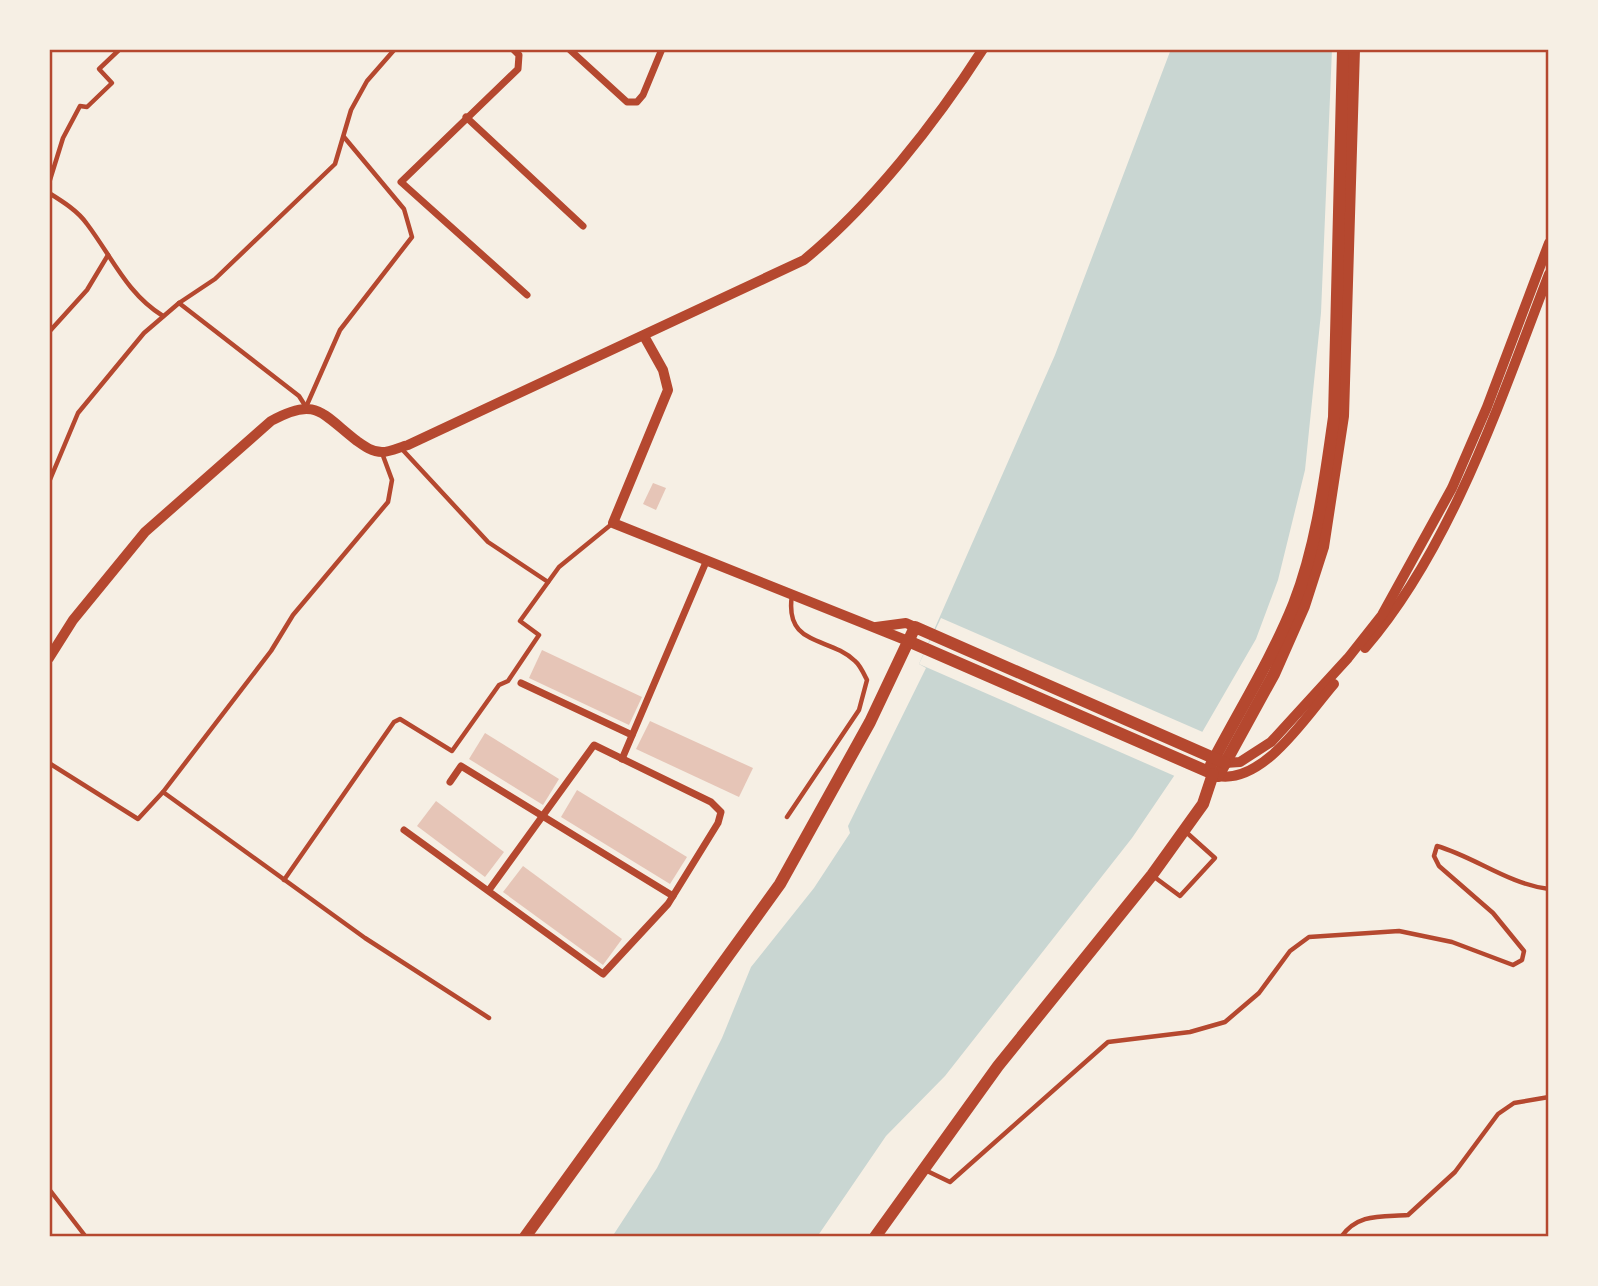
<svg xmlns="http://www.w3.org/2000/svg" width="1598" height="1286" viewBox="0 0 1598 1286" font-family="Karla,sans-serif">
  <rect width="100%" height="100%" fill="#f6efe4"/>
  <!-- water -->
  <polygon fill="#c9d6d2" points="1171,49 1332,49 1321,313 1305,470 1278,580 1256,639 1193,748 1132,838 945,1076 886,1136 817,1237 612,1237 657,1168 722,1038 751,967 814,888 850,833 848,826 926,668 919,664 1055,355"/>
  <!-- pier -->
  <polygon fill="#f6efe4" points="941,618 1205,733 1177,777 919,664"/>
  <!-- building -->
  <g fill="#e6c5b7">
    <polygon points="653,483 666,488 656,510 643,504"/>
    <polygon points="542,650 642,697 629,725 529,678"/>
    <polygon points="650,721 753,768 739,797 636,749"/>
    <polygon points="485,733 559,779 543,805 469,759"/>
    <polygon points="577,790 687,857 670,884 561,817"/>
    <polygon points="436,801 504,852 485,877 417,826"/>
    <polygon points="523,866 622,939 603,965 503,892"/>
  </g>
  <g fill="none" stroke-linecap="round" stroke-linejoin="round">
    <!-- service -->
    <g stroke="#b5482f" stroke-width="4.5">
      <polyline points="49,183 63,138 80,106 87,107 112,83 99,69 120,49"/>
      <path d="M49,193c13,8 29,18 38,31 25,33 40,70 76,92"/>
      <polyline points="179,303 299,396 306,407"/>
      <polyline points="49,332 87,290 108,255"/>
      <polyline points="306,407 340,330 412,237 404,209 344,137"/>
      <polyline points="400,447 488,542 548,582"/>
      <polyline points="49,482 78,413 144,333 179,303 215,279 335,164 351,110 367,81 395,49"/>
      <polyline points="49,763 138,819 163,792 365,938 489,1018"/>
      <polyline points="163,792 271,651 293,615 388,502 392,480 382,453"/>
      <path d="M787,817l72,-107 8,-30c-3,-6 -7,-15 -12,-19 -26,-25 -71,-14 -63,-66"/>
      <polyline points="1153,876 1180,896 1215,858 1186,832"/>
      <polyline points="284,880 394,722 400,719 452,751 499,685 508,681 539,635 520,621 559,567 613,523"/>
      <path d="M925,1170l25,12 158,-140 82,-10 35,-10 34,-29 31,-42 19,-14 90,-6 53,11 61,23 9,-5 2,-9 -31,-38 -54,-47 -5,-10 3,-10c38,11 71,38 112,43"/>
      <polyline points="49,1189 86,1237"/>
      <path d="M1341,1237c17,-24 40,-20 67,-22l47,-43 43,-58 16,-11 35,-6"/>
    </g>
    <!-- minor -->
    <g stroke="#b5482f" stroke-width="7">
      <polyline points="513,49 519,55 518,69 401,182 527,295"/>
      <polyline points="569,49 627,102 637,102 643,95 662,49"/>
      <polyline points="466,117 583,226"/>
      <polyline points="521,683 632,735"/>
      <polyline points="622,759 706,562"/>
      <polyline points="450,782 461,766 673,896"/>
      <polyline points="404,830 603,974 668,904 718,823 721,812 711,802 594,745 489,890"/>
    </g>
    <!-- tertiary -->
    <g stroke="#b5482f" stroke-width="10">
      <polyline points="644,336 663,370 668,390 613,523 908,641"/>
      <polyline points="876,627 906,623 915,627"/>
      <path d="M49,658l24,-38 72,-88 126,-111c45,-25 50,-8 86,20 7,5 15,11 25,11 8,0 18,-5 26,-7l396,-185c67,-55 132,-138 179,-211"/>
    </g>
    <!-- secondary -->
    <g stroke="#b5482f" stroke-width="10">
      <path d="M1365,648c87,-101 136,-250 184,-374"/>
      <polyline points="1225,763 1240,762 1271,742 1348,658 1382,615 1452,488 1487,407 1549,243"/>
      <path d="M1218,776c46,8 89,-61 116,-92"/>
    </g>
    <!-- primary -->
    <g stroke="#b5482f" stroke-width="12">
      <polyline points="908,641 1218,776 1274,674 1304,606 1323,547 1343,416 1354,49"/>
      <path d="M1211,765c28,-54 60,-104 83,-161 23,-59 31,-124 40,-187l9,-368"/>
      <polyline points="525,1237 780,884 870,722 915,627 1225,763"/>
      <polyline points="875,1237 998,1066 1152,875 1203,804 1213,774"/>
    </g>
  </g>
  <!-- border -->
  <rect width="1598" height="1286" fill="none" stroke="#f6efe4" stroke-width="102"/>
  <rect x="51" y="51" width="1496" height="1184" fill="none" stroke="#b5482f" stroke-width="2.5"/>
</svg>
